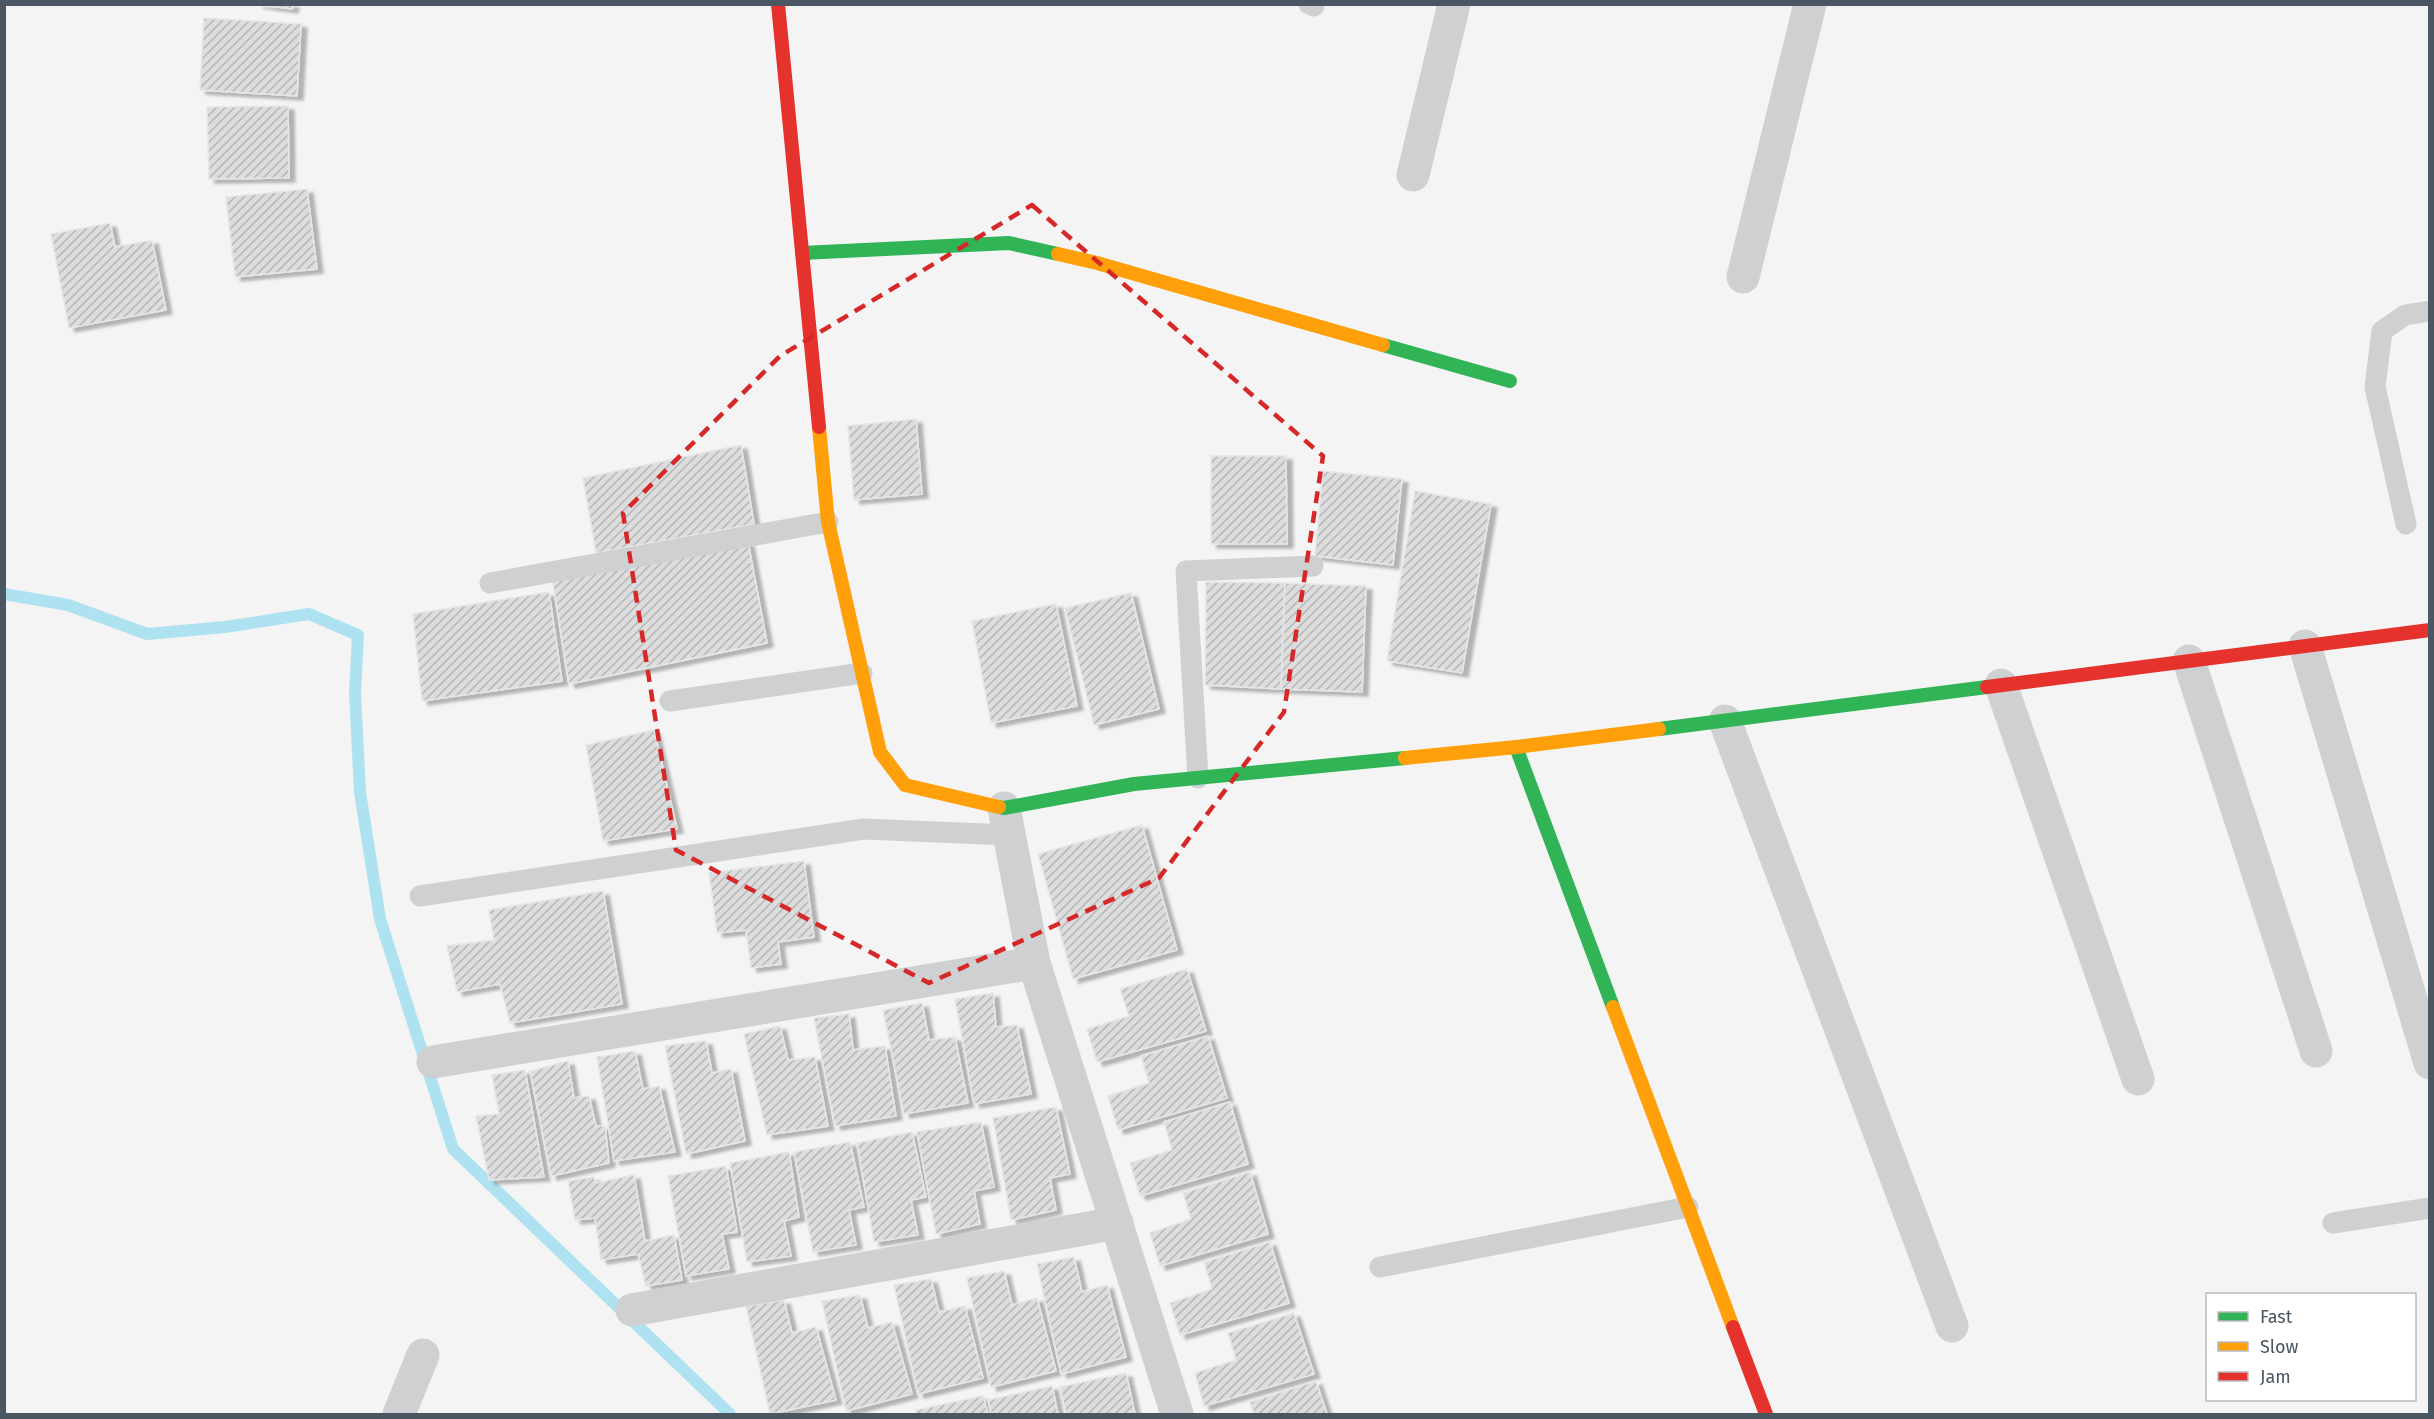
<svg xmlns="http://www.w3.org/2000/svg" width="2434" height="1419" viewBox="0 0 2434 1419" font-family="'Fira Sans',sans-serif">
  <defs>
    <pattern id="building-hatch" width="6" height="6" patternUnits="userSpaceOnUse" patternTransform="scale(1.5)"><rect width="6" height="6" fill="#ddddde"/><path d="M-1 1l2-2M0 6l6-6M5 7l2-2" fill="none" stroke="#b5b6b7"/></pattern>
    <filter id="shadow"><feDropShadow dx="6" dy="4" stdDeviation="1.5" flood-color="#0004"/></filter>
  </defs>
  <rect width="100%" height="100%" fill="#f4f4f4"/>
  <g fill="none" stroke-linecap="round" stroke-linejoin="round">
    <!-- stream -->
    <polyline stroke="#aee2f0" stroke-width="12" points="4,594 68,605 147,634 225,627 309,614 358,635 355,694 360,792 380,919 453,1149 730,1414"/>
  </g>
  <!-- building -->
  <g fill="url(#building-hatch)" stroke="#e5e6e7" stroke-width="1.5" filter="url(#shadow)">
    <polygon points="256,4 293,4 292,9"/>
    <polygon points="204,18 301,24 297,96 200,90"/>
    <polygon points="288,106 289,178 209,179 207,107"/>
    <polygon points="307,189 317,269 235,277 226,197"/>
    <polygon points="110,223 115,247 152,240 166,310 69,328 51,234"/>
    <polygon points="916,419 922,494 854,500 848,426"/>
    <polygon points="741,445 754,524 596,553 583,478"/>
    <polygon points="1211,456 1286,456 1287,544 1211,544"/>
    <polygon points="1323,471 1402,479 1393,565 1315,556"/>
    <polygon points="1415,491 1491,504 1462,673 1387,661"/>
    <polygon points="748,542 767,643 569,684 552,577"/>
    <polygon points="1206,582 1285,583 1281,689 1205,685"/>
    <polygon points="1285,583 1366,586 1362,692 1281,689"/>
    <polygon points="549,592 562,681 422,701 413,614"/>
    <polygon points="1131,593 1159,709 1094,725 1065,608"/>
    <polygon points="1056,604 1077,706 991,723 972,621"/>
    <polygon points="654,730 677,829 603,841 586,745"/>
    <polygon points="1142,825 1177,950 1073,979 1038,854"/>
    <polygon points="804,861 814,937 778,942 781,964 751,968 746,930 717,933 709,873"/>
    <polygon points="603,891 622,1004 510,1023 500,984 457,992 447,946 494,940 489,910"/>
    <polygon points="1187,969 1206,1031 1097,1062 1087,1029 1129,1016 1120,989"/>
    <polygon points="993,993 996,1027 1017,1025 1031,1094 974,1104 955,999"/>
    <polygon points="922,1003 929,1040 955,1037 968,1103 904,1114 883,1010"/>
    <polygon points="849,1014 853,1050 885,1046 896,1116 835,1126 814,1018"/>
    <polygon points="780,1026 788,1060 815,1057 828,1126 767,1135 744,1034"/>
    <polygon points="1208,1036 1227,1098 1118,1130 1108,1096 1149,1083 1141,1056"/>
    <polygon points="706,1041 712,1073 731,1069 745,1141 686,1154 665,1046"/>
    <polygon points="635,1051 643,1089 659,1086 675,1152 614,1161 597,1057"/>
    <polygon points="568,1061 574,1098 589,1096 596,1126 605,1126 609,1163 551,1176 530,1071"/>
    <polygon points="525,1070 544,1177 489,1180 476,1116 499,1114 492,1075"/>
    <polygon points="1230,1102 1248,1164 1140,1196 1130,1163 1172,1150 1164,1122"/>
    <polygon points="1056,1107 1070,1174 1050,1178 1056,1210 1011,1220 993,1118"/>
    <polygon points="981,1122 994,1187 974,1191 980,1224 936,1234 917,1132"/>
    <polygon points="912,1132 926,1197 911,1200 918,1235 874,1242 857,1143"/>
    <polygon points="850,1142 864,1207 849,1210 856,1245 813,1252 794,1152"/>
    <polygon points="789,1152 799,1217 784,1221 791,1256 747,1262 730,1163"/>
    <polygon points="726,1166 737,1232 722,1234 729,1269 686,1276 668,1176"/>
    <polygon points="1250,1172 1268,1234 1160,1266 1150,1233 1191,1219 1183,1193"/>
    <polygon points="634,1175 645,1241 674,1235 682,1280 646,1286 638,1254 601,1260 595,1218 575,1220 568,1181 594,1177 596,1183"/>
    <polygon points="1270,1242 1289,1303 1180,1335 1170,1303 1212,1289 1204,1262"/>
    <polygon points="1074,1257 1082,1292 1107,1285 1126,1357 1061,1374 1037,1264"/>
    <polygon points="1004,1271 1012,1305 1037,1298 1056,1371 991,1387 967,1278"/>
    <polygon points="931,1279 939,1312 965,1306 983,1378 918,1394 894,1285"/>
    <polygon points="860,1295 868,1328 892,1322 912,1394 846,1411 822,1301"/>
    <polygon points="784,1300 792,1333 816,1327 836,1400 770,1414 746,1306"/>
    <polygon points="1294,1313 1314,1374 1204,1406 1195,1373 1236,1360 1228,1333"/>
    <polygon points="1126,1373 1135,1414 1066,1414 1060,1387"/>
    <polygon points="1316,1381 1327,1414 1254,1414 1250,1402"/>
    <polygon points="1052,1386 1058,1414 991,1414 988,1400"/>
    <polygon points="983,1396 988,1414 916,1414 916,1410"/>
  </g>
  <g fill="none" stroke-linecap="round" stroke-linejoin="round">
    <!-- lane -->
    <g stroke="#ced0d2" stroke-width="21">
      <polyline points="1309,4 1314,6"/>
      <polyline points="2406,524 2375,387 2382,331 2405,315 2430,311"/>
      <polyline points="490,583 828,522"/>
      <polyline points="670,701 862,673"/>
      <polyline points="1198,778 1186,571 1313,566"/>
      <polyline points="420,896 864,829 1009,835"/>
      <polyline points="2333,1223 2430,1208"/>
      <polyline points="1380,1267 1688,1207"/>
    </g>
    <!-- street -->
    <g stroke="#ced0d2" stroke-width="33">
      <polyline points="1413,175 1454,4"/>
      <polyline points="1743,277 1810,4"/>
      <polyline points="2305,646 2430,1063"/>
      <polyline points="2189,661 2316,1051"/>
      <polyline points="2001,685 2138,1079"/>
      <polyline points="1725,721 1952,1326"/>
      <polyline points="1004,808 1034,963 1177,1414"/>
      <polyline points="433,1062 1034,963"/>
      <polyline points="632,1310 1117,1223"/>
      <polyline points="399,1414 423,1355"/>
    </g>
    <!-- fast -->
    <g stroke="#30b455" stroke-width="14">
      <polyline points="802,253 1009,243 1058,254"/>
      <polyline points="1383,345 1510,381"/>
      <polyline points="1659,729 1987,687"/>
      <polyline points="1516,747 1613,1007"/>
      <polyline points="999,807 1004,808 1134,784 1405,758"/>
    </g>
    <!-- slow -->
    <g stroke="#ff9f0a" stroke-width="14">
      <polyline points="1058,254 1097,263 1383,345"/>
      <polyline points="819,427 828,522 880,752 905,785 999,807"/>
      <polyline points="1405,758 1516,747 1659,729"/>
      <polyline points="1613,1007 1733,1327"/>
    </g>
    <!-- jam -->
    <g stroke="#e5322d" stroke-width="14">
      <polyline points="778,4 819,427"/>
      <polyline points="1987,687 2430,630"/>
      <polyline points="1733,1327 1766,1414"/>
    </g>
  </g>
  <!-- marked area -->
  <path fill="none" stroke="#d62828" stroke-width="4.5" stroke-dasharray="12 8" stroke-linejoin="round" d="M1032,205l291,251 -39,256 -125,166 -230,105 -253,-133 -53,-337 157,-157z"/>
  <!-- border -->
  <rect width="2434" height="1419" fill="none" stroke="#4a5661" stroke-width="12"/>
  <!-- legend -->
  <rect x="2206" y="1293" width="210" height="108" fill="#ffffff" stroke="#b7bbc0" stroke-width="1.5"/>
  <rect x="2218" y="1312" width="30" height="9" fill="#30b455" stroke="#b7bbc0" stroke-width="1.5"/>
  <text x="2260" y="1323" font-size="18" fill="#4a5661">Fast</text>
  <rect x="2218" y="1342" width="30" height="9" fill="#ff9f0a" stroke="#b7bbc0" stroke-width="1.5"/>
  <text x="2260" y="1353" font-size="18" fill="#4a5661">Slow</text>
  <rect x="2218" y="1372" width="30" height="9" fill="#e5322d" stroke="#b7bbc0" stroke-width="1.5"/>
  <text x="2260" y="1383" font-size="18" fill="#4a5661">Jam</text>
</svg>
